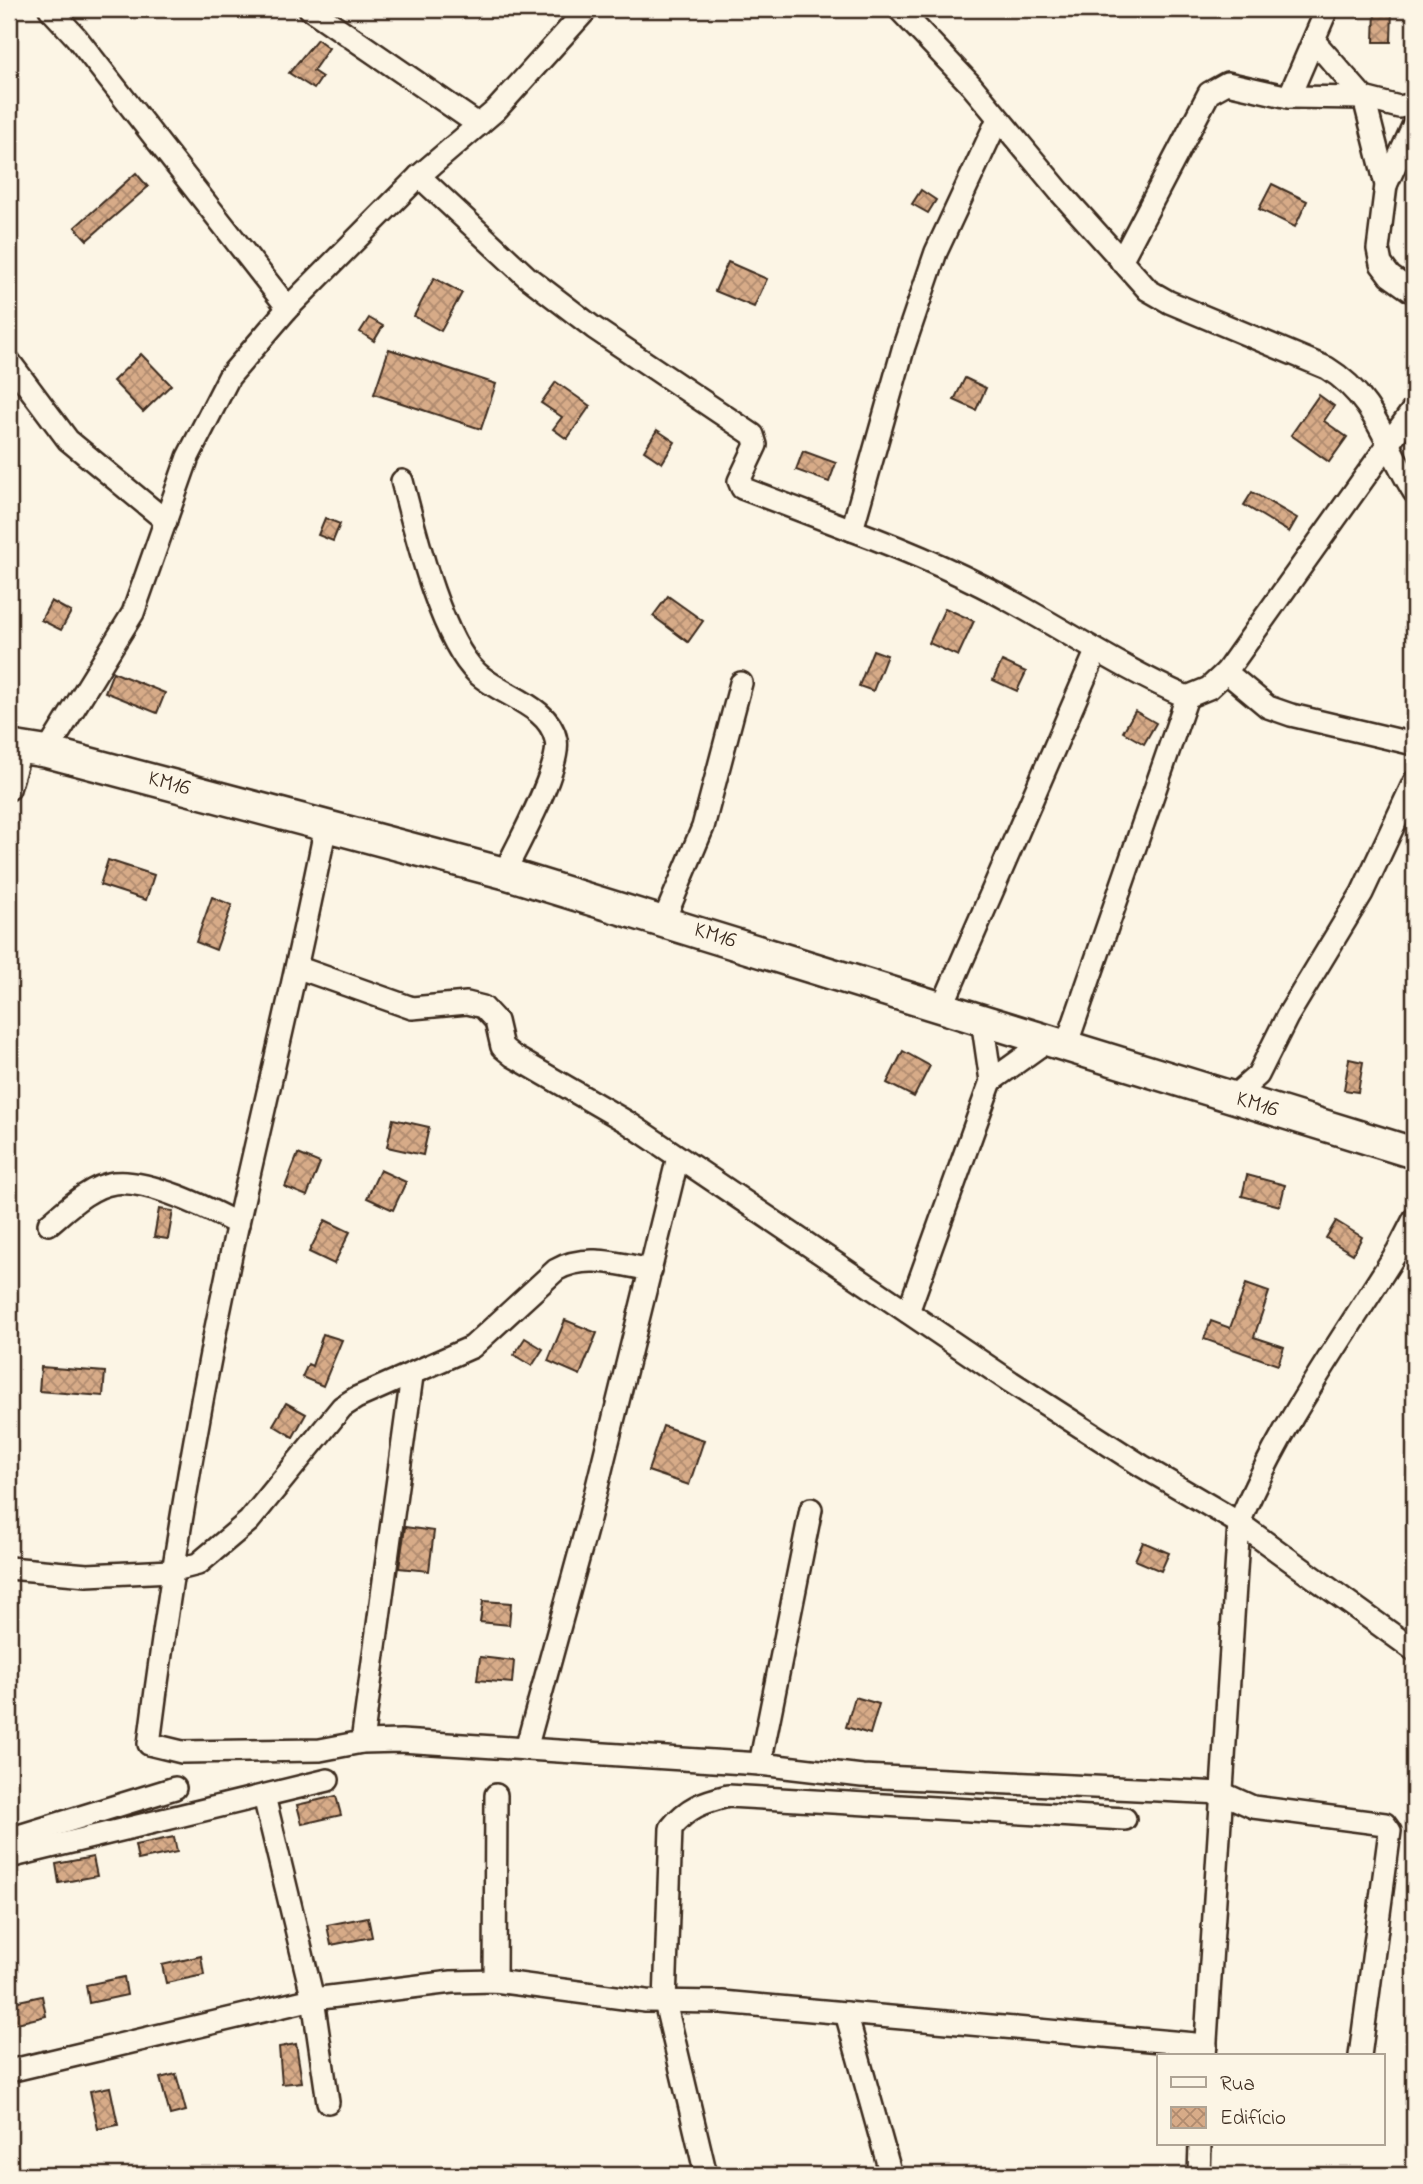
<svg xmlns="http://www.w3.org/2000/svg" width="1423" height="2184" viewBox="0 0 1423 2184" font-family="'Indie Flower',sans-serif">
  <defs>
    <pattern id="building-cross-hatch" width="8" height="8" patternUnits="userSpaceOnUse" patternTransform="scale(1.75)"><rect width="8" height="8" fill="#d7ab88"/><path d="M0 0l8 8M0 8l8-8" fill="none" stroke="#b08b6f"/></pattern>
  </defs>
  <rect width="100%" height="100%" fill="#fcf5e5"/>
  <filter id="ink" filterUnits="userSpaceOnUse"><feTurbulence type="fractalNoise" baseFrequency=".0143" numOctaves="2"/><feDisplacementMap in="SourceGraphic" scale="14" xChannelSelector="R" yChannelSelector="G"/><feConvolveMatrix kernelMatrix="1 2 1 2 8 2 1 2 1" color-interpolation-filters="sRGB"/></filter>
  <g filter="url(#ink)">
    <!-- building -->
    <g fill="url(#building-cross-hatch)" stroke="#3b2a1e" stroke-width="2">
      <polygon points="1375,9 1392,9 1391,42 1374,42"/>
      <polygon points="317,39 329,48 313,71 322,77 314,89 289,73"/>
      <polygon points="136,173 148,187 87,240 75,227"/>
      <polygon points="1272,184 1307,201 1295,227 1259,209"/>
      <polygon points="921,190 936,200 928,213 912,204"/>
      <polygon points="728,262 767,279 754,307 715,291"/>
      <polygon points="434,278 462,293 441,331 414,316"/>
      <polygon points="369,318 383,326 374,341 360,332"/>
      <polygon points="389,349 496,384 481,429 374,394"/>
      <polygon points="141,354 171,385 143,412 113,381"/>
      <polygon points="965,378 986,388 976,410 954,400"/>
      <polygon points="556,382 590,406 567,439 553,429 562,417 541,403"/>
      <polygon points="1319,395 1334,406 1324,421 1347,437 1329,462 1291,435"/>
      <polygon points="657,430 675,442 662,463 644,451"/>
      <polygon points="803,451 836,463 829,482 796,470"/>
      <polygon points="1252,492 1297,518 1289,532 1244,505"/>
      <polygon points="325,518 340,524 333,541 318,535"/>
      <polygon points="668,596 703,621 688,642 653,616"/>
      <polygon points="51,601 71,612 61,630 41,620"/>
      <polygon points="945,608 974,621 958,656 929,643"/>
      <polygon points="873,650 887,655 873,691 859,686"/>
      <polygon points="1002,661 1026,672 1017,691 993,680"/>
      <polygon points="113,672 165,693 157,713 105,692"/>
      <polygon points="1135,711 1156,723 1144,744 1123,732"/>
      <polygon points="108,860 154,875 146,900 100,885"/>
      <polygon points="212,897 232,905 216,950 196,942"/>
      <polygon points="903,1051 930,1066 914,1097 887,1083"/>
      <polygon points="1349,1059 1363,1062 1358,1092 1344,1090"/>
      <polygon points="393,1119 429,1127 423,1155 387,1147"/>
      <polygon points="298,1154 320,1163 307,1196 285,1187"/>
      <polygon points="380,1170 406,1182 393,1210 367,1198"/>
      <polygon points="1247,1175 1285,1185 1280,1206 1242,1196"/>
      <polygon points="159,1209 173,1211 168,1239 154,1237"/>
      <polygon points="325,1220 350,1232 334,1264 309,1252"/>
      <polygon points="1336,1221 1362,1237 1353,1254 1326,1238"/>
      <polygon points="1246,1284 1269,1292 1254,1337 1284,1347 1278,1365 1204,1339 1211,1321 1230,1328"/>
      <polygon points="565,1320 597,1333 580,1375 548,1361"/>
      <polygon points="323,1334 342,1340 323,1386 302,1377 308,1364 312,1366"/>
      <polygon points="525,1338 543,1349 532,1366 514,1355"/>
      <polygon points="41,1367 105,1372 103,1396 39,1391"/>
      <polygon points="286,1403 306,1414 293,1437 273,1425"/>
      <polygon points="663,1426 704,1440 689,1485 648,1471"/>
      <polygon points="405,1527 434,1531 429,1571 399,1568"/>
      <polygon points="1143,1542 1169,1553 1161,1571 1135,1560"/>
      <polygon points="483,1601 511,1603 509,1625 480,1622"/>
      <polygon points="480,1657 514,1661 512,1683 477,1680"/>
      <polygon points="855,1697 879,1704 870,1734 846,1727"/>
      <polygon points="336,1796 341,1815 302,1824 297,1805"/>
      <polygon points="174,1837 177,1852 138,1860 135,1845"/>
      <polygon points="93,1857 97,1876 59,1883 56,1864"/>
      <polygon points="368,1917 372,1937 331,1945 327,1925"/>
      <polygon points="201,1956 204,1975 166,1983 162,1965"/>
      <polygon points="124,1977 127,1995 89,2003 86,1985"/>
      <polygon points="42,1996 46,2016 9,2025 9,2003"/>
      <polygon points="296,2044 302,2082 282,2084 279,2047"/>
      <polygon points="176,2074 186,2111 170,2115 160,2078"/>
      <polygon points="110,2087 118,2125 98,2129 90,2091"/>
    </g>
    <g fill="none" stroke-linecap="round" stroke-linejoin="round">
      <defs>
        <g id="street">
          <polyline points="50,9 76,37 288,308"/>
          <polyline points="310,9 479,125"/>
          <path d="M899,9l72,76 89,107 88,98 21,12 158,66c49,30 58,78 87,124"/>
          <polyline points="1314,41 1364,98 1386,185 1378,249 1381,264 1390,276 1414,293"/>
          <polyline points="1289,97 1364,98 1399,107 1414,104"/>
          <path d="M998,119l-62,133 -32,94 -52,184c57,21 113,45 166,75 56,31 109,66 169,92l22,-9 17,-16 188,-264"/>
          <polyline points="419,176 526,276 594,328 753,435 756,445 739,481 742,488 852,530"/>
          <polyline points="1386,185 1414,124"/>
          <polyline points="1121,261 1209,93 1227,83 1289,97 1327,9"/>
          <polyline points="9,361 68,440 166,521"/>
          <path d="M402,481c13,50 38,157 75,192 24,23 72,32 79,67 6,26 -39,106 -52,133"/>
          <polyline points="1226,672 1268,707 1291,715 1414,744"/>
          <polyline points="47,752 133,613 188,457 229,377 288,308 419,176 496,110 587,9"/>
          <polyline points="9,789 21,748"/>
          <path d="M326,825c-26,134 -58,265 -88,398 -38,172 -67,346 -89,521l33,8 138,-2 42,-8 39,-1 359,23 102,12 360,17 31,14 132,17 5,7 -30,225"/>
          <polyline points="664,920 703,827 741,683"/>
          <polyline points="299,968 412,1008 467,1003 483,1007 496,1021 502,1047 513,1056 627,1122 1011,1382 1142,1466 1239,1523 1414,1650"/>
          <polyline points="942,1007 1096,652"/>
          <polyline points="1066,1046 1187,697"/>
          <polyline points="991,1081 1048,1040"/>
          <polyline points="1233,1097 1258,1075 1287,1017 1362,893 1414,782"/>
          <path d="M49,1224c18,-15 41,-38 65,-41 35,-4 93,25 124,41"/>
          <polyline points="908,1312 991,1081 982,1019"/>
          <path d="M9,1568l78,7 84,-4 27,-7 51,-43 93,-114 14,-9 116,-51 84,-77c28,-17 63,-6 95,0"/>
          <polyline points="362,1742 412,1376"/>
          <polyline points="526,1749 589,1519 678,1157"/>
          <polyline points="760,1764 811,1509"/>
          <polyline points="264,1796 313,1999 328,2102"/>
          <polyline points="9,1839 175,1788"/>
          <polyline points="9,1857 328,1780"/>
          <polyline points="495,1981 496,1795"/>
          <polyline points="846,2013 891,2175"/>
          <path d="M1205,2056l34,-533c40,-97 103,-183 159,-273l16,-31"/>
          <polyline points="9,2071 313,1999 452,1982 495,1981 646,2001 722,2002 1206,2045"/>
          <path d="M706,2175l-41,-173 6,-174c17,-21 32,-26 57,-32l397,23"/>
          <polyline points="1199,2175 1200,2144"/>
        </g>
        <polyline id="secondary" points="9,746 47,752 504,873 1414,1153"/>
      </defs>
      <!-- street casing -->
      <use href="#street" stroke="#3b2a1e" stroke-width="26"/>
      <!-- secondary casing -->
      <use href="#secondary" stroke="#3b2a1e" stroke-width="35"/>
      <!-- street -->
      <use href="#street" stroke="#fcf5e5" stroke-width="21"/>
      <!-- secondary -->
      <use href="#secondary" stroke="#fcf5e5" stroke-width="30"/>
    </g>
  </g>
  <g text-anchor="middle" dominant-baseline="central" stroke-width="5" stroke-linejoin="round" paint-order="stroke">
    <!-- street labels -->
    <g font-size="23" fill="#3b2a1e" stroke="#fcf5e5">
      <text transform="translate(169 784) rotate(15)">KM16</text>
      <text transform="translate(715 936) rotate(17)">KM16</text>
      <text transform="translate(1257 1105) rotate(17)">KM16</text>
    </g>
  </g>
  <!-- margin -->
  <rect width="1423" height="2184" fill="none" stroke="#fcf5e5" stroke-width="35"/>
  <rect x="18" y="18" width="1388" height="2149" fill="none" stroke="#3b2a1e" stroke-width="2.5" filter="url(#ink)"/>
  <!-- legend -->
  <rect x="1157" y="2054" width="228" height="91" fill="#fcf5e5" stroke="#afa495" stroke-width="2"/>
  <rect x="1171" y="2077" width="35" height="10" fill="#fcf5e5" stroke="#afa495" stroke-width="2"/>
  <text x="1220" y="2090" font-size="21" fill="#3b2a1e">Rua</text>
  <rect x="1171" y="2107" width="35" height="21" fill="url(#building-cross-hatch)" stroke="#afa495" stroke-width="2"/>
  <text x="1220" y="2124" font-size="21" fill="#3b2a1e">Edifício</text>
</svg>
